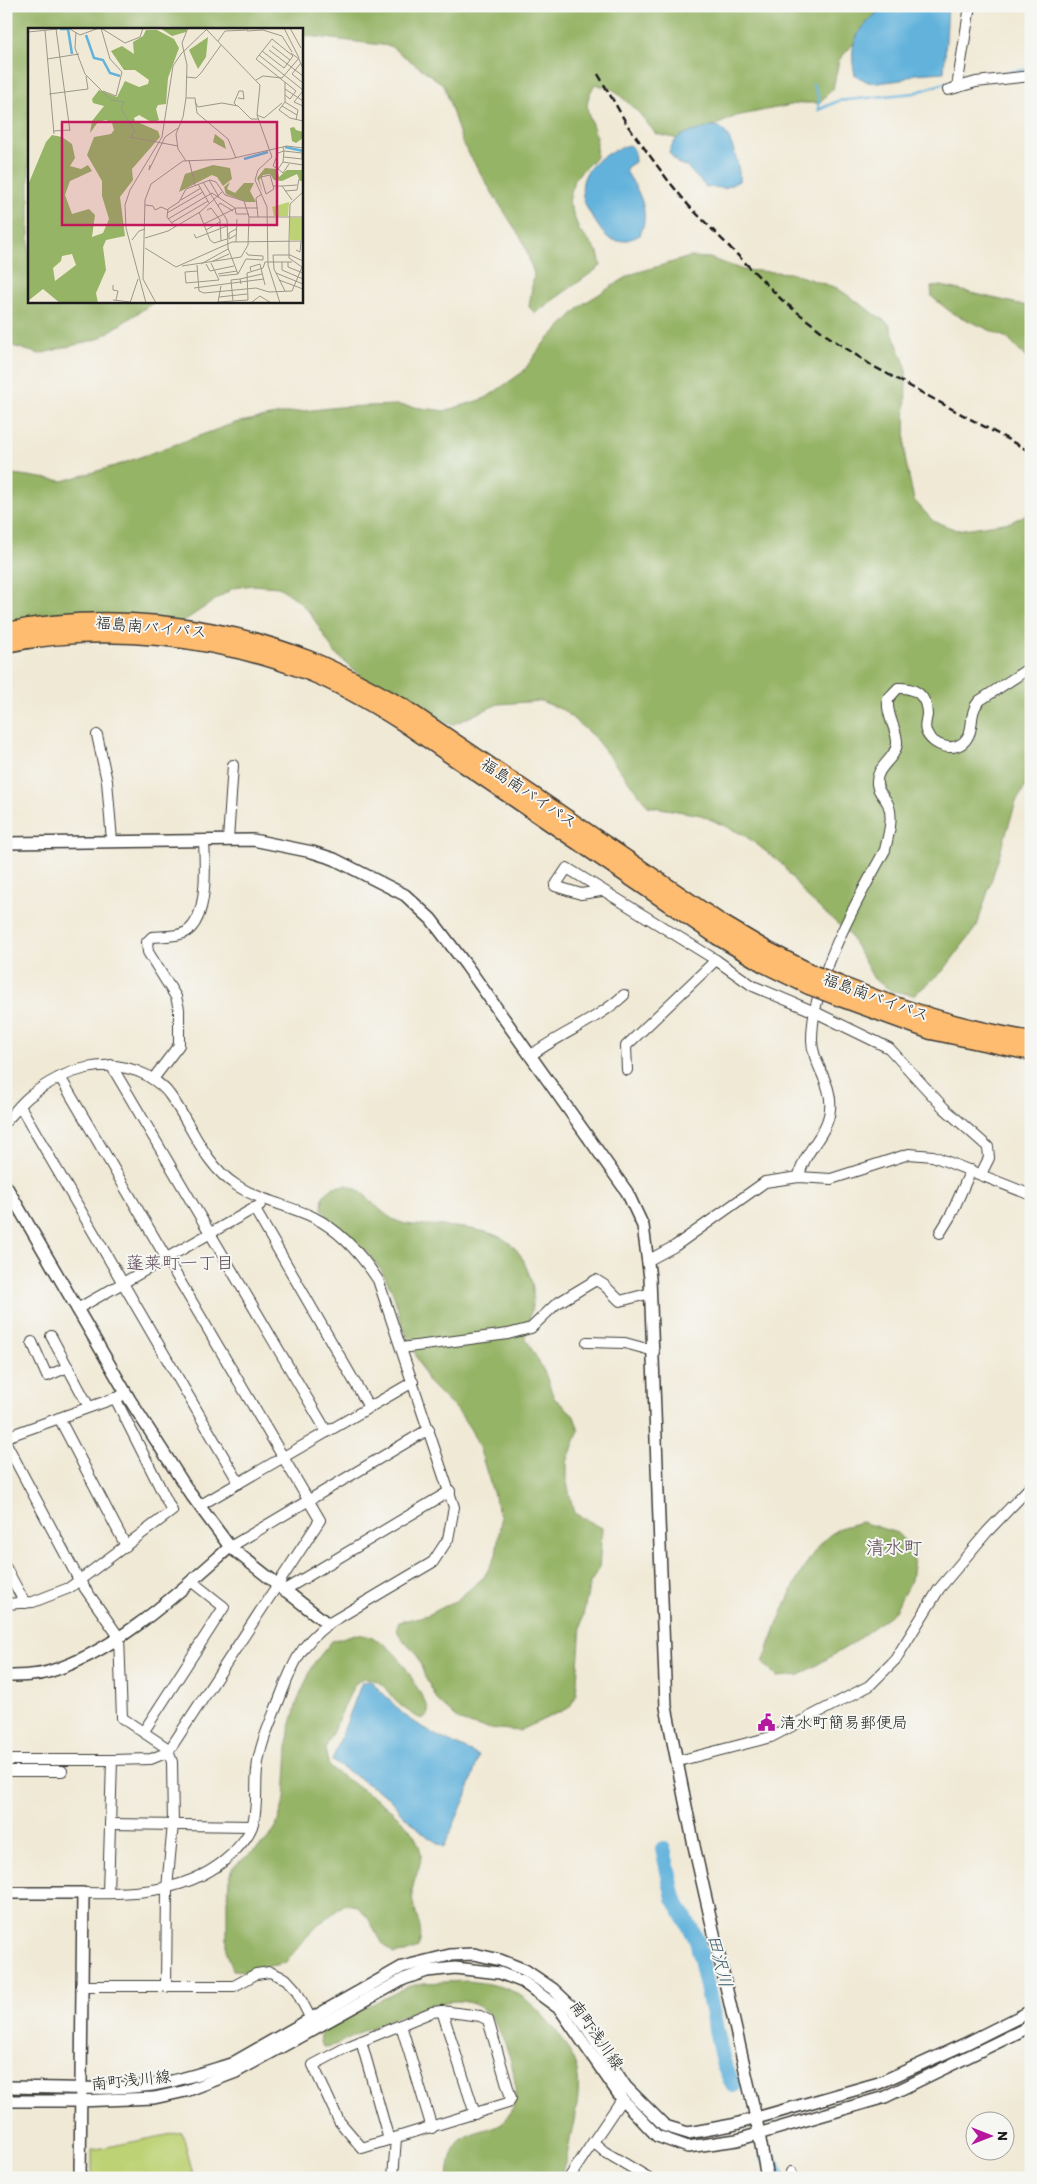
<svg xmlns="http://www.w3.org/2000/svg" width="1037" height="2184" viewBox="0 0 1037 2184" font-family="Itim,'Klee One',sans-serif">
  <rect width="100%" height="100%" fill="#f6f6f2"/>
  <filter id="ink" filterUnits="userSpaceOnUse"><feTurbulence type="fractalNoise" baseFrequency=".02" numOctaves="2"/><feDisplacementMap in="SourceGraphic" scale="10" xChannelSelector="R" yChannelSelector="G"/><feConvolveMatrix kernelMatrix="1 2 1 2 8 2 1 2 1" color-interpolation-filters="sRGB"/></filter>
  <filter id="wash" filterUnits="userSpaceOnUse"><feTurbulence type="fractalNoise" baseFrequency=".0096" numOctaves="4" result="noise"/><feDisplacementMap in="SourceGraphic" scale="20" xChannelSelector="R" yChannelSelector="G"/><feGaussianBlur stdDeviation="1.12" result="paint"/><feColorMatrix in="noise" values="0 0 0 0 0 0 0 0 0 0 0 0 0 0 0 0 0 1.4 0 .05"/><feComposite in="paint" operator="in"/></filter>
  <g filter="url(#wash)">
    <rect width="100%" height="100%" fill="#f0e9d5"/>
    <!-- green -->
    <polygon fill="#bdd275" stroke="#6c7748" points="182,2132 194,2178 92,2178 92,2150"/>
    <!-- forest -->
    <g fill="#96b466" stroke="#596841">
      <path d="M6,6h881l-48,54 -6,29 -14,14h-18l-65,13 -35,16 -22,7 -23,-5 -17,-21 -25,-23 -19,-6c-15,25 -5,29 1,53 1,6 0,14 0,20l-22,22 -5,23 10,28 19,22 3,14 -66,47 -6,-6 5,-33 -11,-33 -32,-50 -29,-49 -18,-57 -54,-39 -89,-11v-6h-272v272h127l-58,38 -59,15 -33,-10z"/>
      <polygon points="690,257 710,258 743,270 790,273 837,288 889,324 906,367 905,458 914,500 933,521 957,530 1011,522 1031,512 1031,778 1016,802 977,926 943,971 914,995 892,991 874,979 849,934 807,897 781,863 744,835 701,815 648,806 594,737 563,710 541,701 498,704 452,725 378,692 335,653 310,613 295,598 279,587 252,585 233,588 178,625 6,625 6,470 13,474 63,481 118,465 235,423 286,413 339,407 398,405 445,411 486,398 523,372 543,344 583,304 632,274"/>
      <polygon points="942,286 1031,307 1031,363 1007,338 952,313 932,297 931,287"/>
      <path d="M347,1185c22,6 31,31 55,38 13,4 28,1 42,3 32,3 70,5 82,41 4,9 8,19 7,29 0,13 -6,28 -8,41l20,36 9,25 19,16 6,16 -12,32v21l7,30 28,15 -3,41 -9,14 -9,42 -5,70 -6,12 -51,24 -40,-4 -19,-6 -22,-20 -13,-24 -9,-25 -14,-13 -6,-10 3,-7 29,-7 29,-15 27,-23 12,-22 5,-36 -22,-72 -8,-17 -10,-15 -33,-33 -26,-58 -9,-32 -12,-22 -17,-21 -34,-28 -8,-13 1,-12 11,-9z"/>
      <path d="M861,1522l36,11 18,18 -4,29 -17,32 -44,33 -50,30 -23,2 -14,-14c13,-37 39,-110 72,-132 6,-5 18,-6 26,-9z"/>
      <path d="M355,1634c42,3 54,42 73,73v9l-7,3c-7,-4 -15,-9 -21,-14 -15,-13 -15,-26 -37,-27l-9,7 -29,64 4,18c26,20 89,51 92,88 0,14 -10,28 -9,41 2,21 14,32 6,52l-13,5 -12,1 -10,-10 -15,-26 -10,-12 -13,-2 -31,24 -29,35 -40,8 -12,-1 -6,-17v-52l2,-20 4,-14 35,-27 8,-13 9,-28 4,-68 8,-29 17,-39 18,-22z"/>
      <path d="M468,1981c16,2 33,4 48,12 22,12 55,52 61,77 4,21 -1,43 -6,64 -3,14 -4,32 -13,44h-110c1,-12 2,-27 11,-36 10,-11 29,-11 41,-18 29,-17 10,-75 -3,-98 -23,-42 -67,-21 -101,-8 -12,5 -26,9 -38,15 -12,6 -21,14 -35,14 -5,-11 -2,-14 6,-22l78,-38 16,-4z"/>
    </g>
    <!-- water -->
    <g fill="#62b2dc" stroke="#3f677c">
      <path d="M884,6h64l-4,66 -29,2 -14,6 -23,3 -10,-1 -13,-7c-8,-36 4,-45 29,-69z"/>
      <path d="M711,126c3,0 6,0 8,1 12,5 22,43 20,54l-14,7 -19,-1 -19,-20 -10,-4 -8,-11c9,-24 23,-17 42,-26z"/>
      <path d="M629,145l5,5 1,12 -8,5 -1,4c13,21 25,40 14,64 -9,4 -19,9 -30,4 -7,-4 -13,-15 -17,-21 -26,-38 -1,-61 36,-73z"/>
      <polygon points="371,1681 404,1715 431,1733 479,1756 467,1794 444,1847 428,1837 402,1814 389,1798 332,1761 362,1682"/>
    </g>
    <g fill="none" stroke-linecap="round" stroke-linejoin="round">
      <!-- stream -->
      <g stroke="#62b2dc" stroke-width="2.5">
        <polyline points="968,77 1031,69"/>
        <polyline points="813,84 819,98 818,110 838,101 914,93 948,82"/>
      </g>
      <!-- river -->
      <g stroke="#62b2dc" stroke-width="16">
        <polyline points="663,1849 674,1898 697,1940 723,2062 733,2085"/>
        <polyline points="768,2157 779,2178"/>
      </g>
    </g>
  </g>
  <g filter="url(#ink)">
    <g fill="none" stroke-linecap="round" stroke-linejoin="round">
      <defs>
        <g id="minor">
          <polyline points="957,87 970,6"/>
          <polyline points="948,90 976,82 1031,76"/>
          <polyline points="97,735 107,781 112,841"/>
          <polyline points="228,840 233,765"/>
          <polyline points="601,891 581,894 555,886 567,868 716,960 753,986 815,1012 889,1048 944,1108 988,1147 989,1158 981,1174"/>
          <path d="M530,1056c31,-23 66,-35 94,-61"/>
          <polyline points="111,1065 327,1432"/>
          <polyline points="627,1070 626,1046 716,960"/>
          <polyline points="60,1077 320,1520 168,1752 151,1759 112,1760 108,1893"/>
          <path d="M153,1079l26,-34v-36l-3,-12 -28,-45 -1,-10 5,-5c10,-1 25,0 34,-5 23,-14 19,-69 18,-92"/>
          <polyline points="20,1106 239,1483"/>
          <path d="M6,1121c8,-8 15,-18 24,-25 33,-26 76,-41 116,-21 8,5 17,10 23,19 22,29 35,71 67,91 24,16 52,20 77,32 28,14 48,37 65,63l76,227 -6,32 -15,23 -105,62c-27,20 -35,40 -47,71 -9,24 -22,50 -24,75 -2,18 1,36 -4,53 -3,12 -13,22 -21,31 -41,39 -96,40 -149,39"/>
          <path d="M799,1177c4,-26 29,-42 31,-68 3,-26 -18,-45 -18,-69 0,-61 44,-138 73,-190 3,-14 9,-32 3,-46 -3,-7 -10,-11 -11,-20 -2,-17 18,-24 20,-40 1,-14 -11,-27 -9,-45l10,-11c18,-1 29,8 29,27 -1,6 -3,11 -1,16 6,16 31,23 41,7 8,-11 1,-24 12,-37l52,-34"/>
          <polyline points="254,1208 369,1407"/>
          <polyline points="940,1233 951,1215 971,1170"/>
          <polyline points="649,1260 675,1246 765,1182 799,1177 831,1179 909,1154 933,1156 1031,1195"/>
          <polyline points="77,1309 260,1205"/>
          <polyline points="51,1336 89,1407"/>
          <polyline points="32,1342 47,1376 68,1367"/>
          <polyline points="587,1342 625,1343 654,1351"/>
          <polyline points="401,1348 508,1334 531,1328 556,1304 596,1280 604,1285 620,1301 651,1293"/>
          <polyline points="59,1418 126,1546"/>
          <polyline points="6,1437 121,1396"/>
          <polyline points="6,1443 79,1580 119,1637 122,1718 167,1748 172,1762 173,1824 167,1888 166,1987"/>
          <polyline points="199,1506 413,1382"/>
          <polyline points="230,1547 429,1429"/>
          <polyline points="6,1568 25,1603"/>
          <polyline points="283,1591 450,1491"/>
          <polyline points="6,1604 33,1602 69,1588 172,1511 115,1398"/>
          <polyline points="144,1731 224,1607 191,1581"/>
          <polyline points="6,1760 112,1760"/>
          <polyline points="678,1761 771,1737 869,1686 895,1660 939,1589 987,1532 1031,1486"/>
          <polyline points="6,1771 62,1771"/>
          <polyline points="110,1824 252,1826"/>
          <polyline points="81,1986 234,1986 256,1974 270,1972 286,1979 296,1990 314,2025"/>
          <polygon points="442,2011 480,2016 488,2020 511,2098 508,2103 362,2148 339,2121 313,2065 347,2047 432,2012"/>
          <polyline points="442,2011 475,2114"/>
          <polyline points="401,2025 432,2128"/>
          <polyline points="361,2041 389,2140"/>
          <polyline points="593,2142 622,2099"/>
          <polyline points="791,2172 793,2178"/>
          <polyline points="393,2178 396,2138"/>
          <polyline points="569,2178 593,2142 605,2152 649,2178"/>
        </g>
        <g id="tertiary">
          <polyline points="6,843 253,840 312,852 334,859 405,895 431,919 466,965 627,1192 643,1226 650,1278 666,1707 694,1846 756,2118 767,2178"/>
          <polyline points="6,1186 130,1400 189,1492 230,1547 328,1624"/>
          <path d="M6,1676c14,0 29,0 42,-4 68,-20 130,-79 182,-125"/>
          <polyline points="6,1893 83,1893 80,2178"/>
          <path d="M6,2087c48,0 99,4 147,-2 26,-4 52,-13 78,-21l171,-97 48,-12 24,-1 26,6 25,10 28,19 18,17 16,22 39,59 39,39 23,7 44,-8 147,-42 86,-39 66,-33"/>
          <polyline points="6,2101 79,2101 154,2098 186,2091 236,2072 404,1979 427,1971 455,1968 500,1973 523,1982 560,2009 622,2099 657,2136 688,2147 737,2140 885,2097 1031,2026"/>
        </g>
        <g id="trunk">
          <path d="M6,631c99,-20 209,-8 302,28 33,13 64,31 95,48l315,214 47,28 47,24"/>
          <path d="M6,644c98,-20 210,-8 303,28 33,13 63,31 93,50l315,214 47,28 45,22"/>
          <path d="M838,984c62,25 126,45 193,56"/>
          <polyline points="835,996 931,1031 1031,1052"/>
        </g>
      </defs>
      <!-- minor casing -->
      <use href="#minor" stroke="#3c3b38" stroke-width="12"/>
      <!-- tertiary casing -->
      <use href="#tertiary" stroke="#3c3b38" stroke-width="14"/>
      <!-- trunk casing -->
      <use href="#trunk" stroke="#3c3b38" stroke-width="19"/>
      <!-- minor -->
      <use href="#minor" stroke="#fff" stroke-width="10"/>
      <!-- tertiary -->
      <use href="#tertiary" stroke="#fff" stroke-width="11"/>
      <!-- trunk -->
      <use href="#trunk" stroke="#fdbc6f" stroke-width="16"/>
      <!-- rail -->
      <polyline stroke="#1c1c1c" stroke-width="2.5" stroke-dasharray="8 4" stroke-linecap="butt" points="598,74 628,126 667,179 689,206 782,300 826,335 871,365 1031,452"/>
      <defs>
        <g id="trunk-bridge">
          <polyline points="812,973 838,984"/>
          <polyline points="809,986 835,996"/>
        </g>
      </defs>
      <!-- trunk-bridge casing -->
      <use href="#trunk-bridge" stroke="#3c3b38" stroke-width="19" stroke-linecap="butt"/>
      <!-- trunk-bridge -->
      <use href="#trunk-bridge" stroke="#fdbc6f" stroke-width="16"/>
    </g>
  </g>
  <!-- icons -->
  <defs>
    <symbol id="civic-bare" viewBox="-9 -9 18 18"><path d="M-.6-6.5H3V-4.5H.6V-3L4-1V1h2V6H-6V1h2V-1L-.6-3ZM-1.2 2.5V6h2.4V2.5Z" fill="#b5179e" stroke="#f6f6f2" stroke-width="2.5" paint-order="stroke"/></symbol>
  </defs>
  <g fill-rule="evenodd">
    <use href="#civic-bare" x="754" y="1710" width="25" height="25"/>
  </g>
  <g text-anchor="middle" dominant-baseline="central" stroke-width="4" stroke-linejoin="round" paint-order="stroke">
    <!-- street labels -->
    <g font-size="16" fill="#1c1c1c" stroke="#f6f6f2">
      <text transform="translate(151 627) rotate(5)">福島南バイパス</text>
      <text transform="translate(529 793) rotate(34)">福島南バイパス</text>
      <text transform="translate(876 997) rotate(20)">福島南バイパス</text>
      <text transform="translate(597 2035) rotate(55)">南町浅川線</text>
      <text transform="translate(131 2080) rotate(-6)">南町浅川線</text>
    </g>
    <!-- poi labels -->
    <g font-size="16" fill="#1c1c1c" stroke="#f6f6f2" text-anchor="start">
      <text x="780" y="1722">清水町簡易郵便局</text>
    </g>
    <!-- neighbourhood labels -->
    <g font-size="18" fill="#5e4b59" stroke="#f6f6f2">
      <text x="180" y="1263">蓬莱町一丁目</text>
    </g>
    <!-- water labels -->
    <g font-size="18" font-style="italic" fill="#385869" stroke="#f6f6f2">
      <text transform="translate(720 1961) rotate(76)">田沢川</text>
    </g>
    <!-- quarter labels -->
    <g font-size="19" fill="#5e4b59" stroke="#f6f6f2">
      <text x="894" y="1547">清水町</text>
    </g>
  </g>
  <!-- overview -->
  <g transform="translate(28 28)">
    <rect width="275" height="275" fill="#f0e9d5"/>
    <path d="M261,174l-1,14h-14l-2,-9zM262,190h13l-1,22h-12z" fill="#bdd275"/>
    <path d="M132,0h27l-1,4 -14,4zM118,2h11l17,9 5,9 -11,30 -2,26 -8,1 -2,4 3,11 -6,3 -14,-8 -5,3 1,3 23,10 2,6 -28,32 1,11 -13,17 5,39 -19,4 -3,7 3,23 -10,23 2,10h-38l-17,-14 -15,12v-116l18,-43 6,-7 10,2 10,7 3,14 -5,8 11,3 7,-4 4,6 -22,10 -5,14 7,19 17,-5 6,6 -3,22 11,-4 6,-14 -7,-23v-15l-15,-26 7,-18 17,-3 3,-4 -2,-7 -6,-3 -8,2 -8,11 2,-12 12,-15 -11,-3 -1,-4 7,-9 18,7 8,-16 14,6 9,-3 1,-4 -14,-10h-11l-13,-19 11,-5 12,8 -1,-12 10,-6zM44,226l4,11 -21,16 -2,-13 8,-7 1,-5zM180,9l-2,20 -8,12 -9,-19zM266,99l2,3 7,2v6l-7,5 -4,-2 -2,-13zM187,106l9,7 2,8 -13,-7zM185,137l17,3 2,11 -9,7 -6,-9 -5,-2 -33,17 6,-18zM237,140l12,1 2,8 8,-7h15l1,11h-3l-3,-7 -15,7 -8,-1 -4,-6 -7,1 -4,5 4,13 -6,-15zM202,154l-3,7 8,4 9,-10h10l-4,8 6,11h-10l-20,-8 -2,-7z" fill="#96b466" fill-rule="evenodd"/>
    <path fill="none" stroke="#62b2dc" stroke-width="2.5" d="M32,1h8l4,25M58,7l8,23 9,2 7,13 10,3M257,119l18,4M216,131l24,-7"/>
    <path fill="none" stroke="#9b978b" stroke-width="1" d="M40,0l12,7 19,-7M73,0l9,31 12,13 -6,24 -13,-5M73,0l24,15 15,-6 3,-9M160,0l-6,15 5,22 -1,33h9l2,15 31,26 8,19M262,0l11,20M28,1l14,102M178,1l54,56 -3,30 15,42 -14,13 -3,10 12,27 1,58 12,38M17,2l9,104M219,3l16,-1 19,6 10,16M0,4l30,-3M48,4l-1,16 10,26 26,26 13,2 -3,7 14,22 -5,6 48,9M190,13l7,-10 23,-1M244,18l18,14M241,22l34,26M234,23l22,17 9,-12 -21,-17 -16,20 40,32 -6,8 -5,-4M263,25l8,6 4,10M231,27l44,35M19,31l32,-5M273,35l-9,11 11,9M158,49l10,1 5,-5 20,-28M228,52l7,-4 19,2 17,-20 -15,-30M257,54v20l-6,8 11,8 13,3M257,61l18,12M275,63l-9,11 9,4M21,66l39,-5 -2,-13M158,70l-3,19 -7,17 2,15 8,12M167,74l3,5 24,-4 16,3 13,13h8M257,74l13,8 -2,10M208,77l-2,-2 5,-12h4l1,8 -6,-1M254,78l15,9M229,87l7,3 18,-15M25,103l17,-1M255,119l1,4 -1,11 -5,7 -5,-3 5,-13 6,-2 18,2v6l-18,-2M161,132l6,25M255,134l20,3M122,137l-1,5 16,-33 13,-9M250,141l5,4 6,-9M242,147l4,14 -8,5 -5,-17zM181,152l10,17M175,154l24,38 1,28 10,26M170,156l11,19M245,158h9l10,14M254,158l15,-1M257,163l12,-1 2,-11M153,172l20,-12M117,177l8,1 2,4 6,-3 7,3M190,178l2,-3 13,8M179,182l4,-2 9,12 1,21M171,184l11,28 4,3 13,-4M139,185l36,-21M230,189l-2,-19 6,-4M140,191l44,-26 23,15 1,6h13M143,195l37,-22M176,196l32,-16h22M147,199l-8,-10 1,-8 11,-7 7,-13 24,-9 6,2 9,13 19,6 5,16M178,202l14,-8M166,206l2,4 31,-12M208,207l-7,4v-6l7,-4M117,210l23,-7 32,-19 22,-20M104,212l7,-9 6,-2M208,214l1,-23M117,220l31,19 56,-25 71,-1M268,222l4,2 1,-11M185,233l16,-7M254,234v8l21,9M260,234v5l15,6M173,236l27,-15M178,236l4,7 24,-5M169,237l2,26 5,2 52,-5 13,4 23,-1 10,-24M154,238l59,-9 7,-12 1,-28h54M274,239l-13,-9v-17l1,-37 13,-12M170,243l-13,1 1,11 33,-3 -8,-17M223,243l-1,-4 10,-3 5,21M248,245l27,11M190,246l19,-3M191,248l19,-2 8,-15 17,1v-4l-15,-1 -2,-3M212,251l22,-5M251,252l24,9M85,257v5l5,1 -2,9M193,258l-3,16 30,-2 -1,-27 16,-5 2,-6h27M166,260l70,-9M257,263l-11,-22 -1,-14h17l13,6M191,269l28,-3M85,272l17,2M205,273l-2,-21 9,-1 1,5M224,274l8,-6 11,7M102,275l8,-24M118,275l-20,-75 -1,-23 5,-15 32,-53 11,-71 8,-12 27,-26M128,275l-13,-24 2,-79 6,-16 32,-23 47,-2 57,-13 16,2"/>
    <path fill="#c2185b" fill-opacity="0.15" stroke="#c2185b" stroke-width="2.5" d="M34,94h215v103h-215z"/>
    <rect width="275" height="275" fill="none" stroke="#1c1c1c" stroke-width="2.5"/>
  </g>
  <!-- margin -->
  <rect width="1037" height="2184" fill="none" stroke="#f6f6f2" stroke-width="25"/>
  <!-- north arrow -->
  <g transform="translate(990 2136) rotate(90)"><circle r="24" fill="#f6f6f2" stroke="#9f9f9c"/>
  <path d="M0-4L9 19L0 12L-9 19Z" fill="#b5179e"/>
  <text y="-8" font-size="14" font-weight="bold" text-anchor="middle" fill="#1c1c1c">N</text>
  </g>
</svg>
